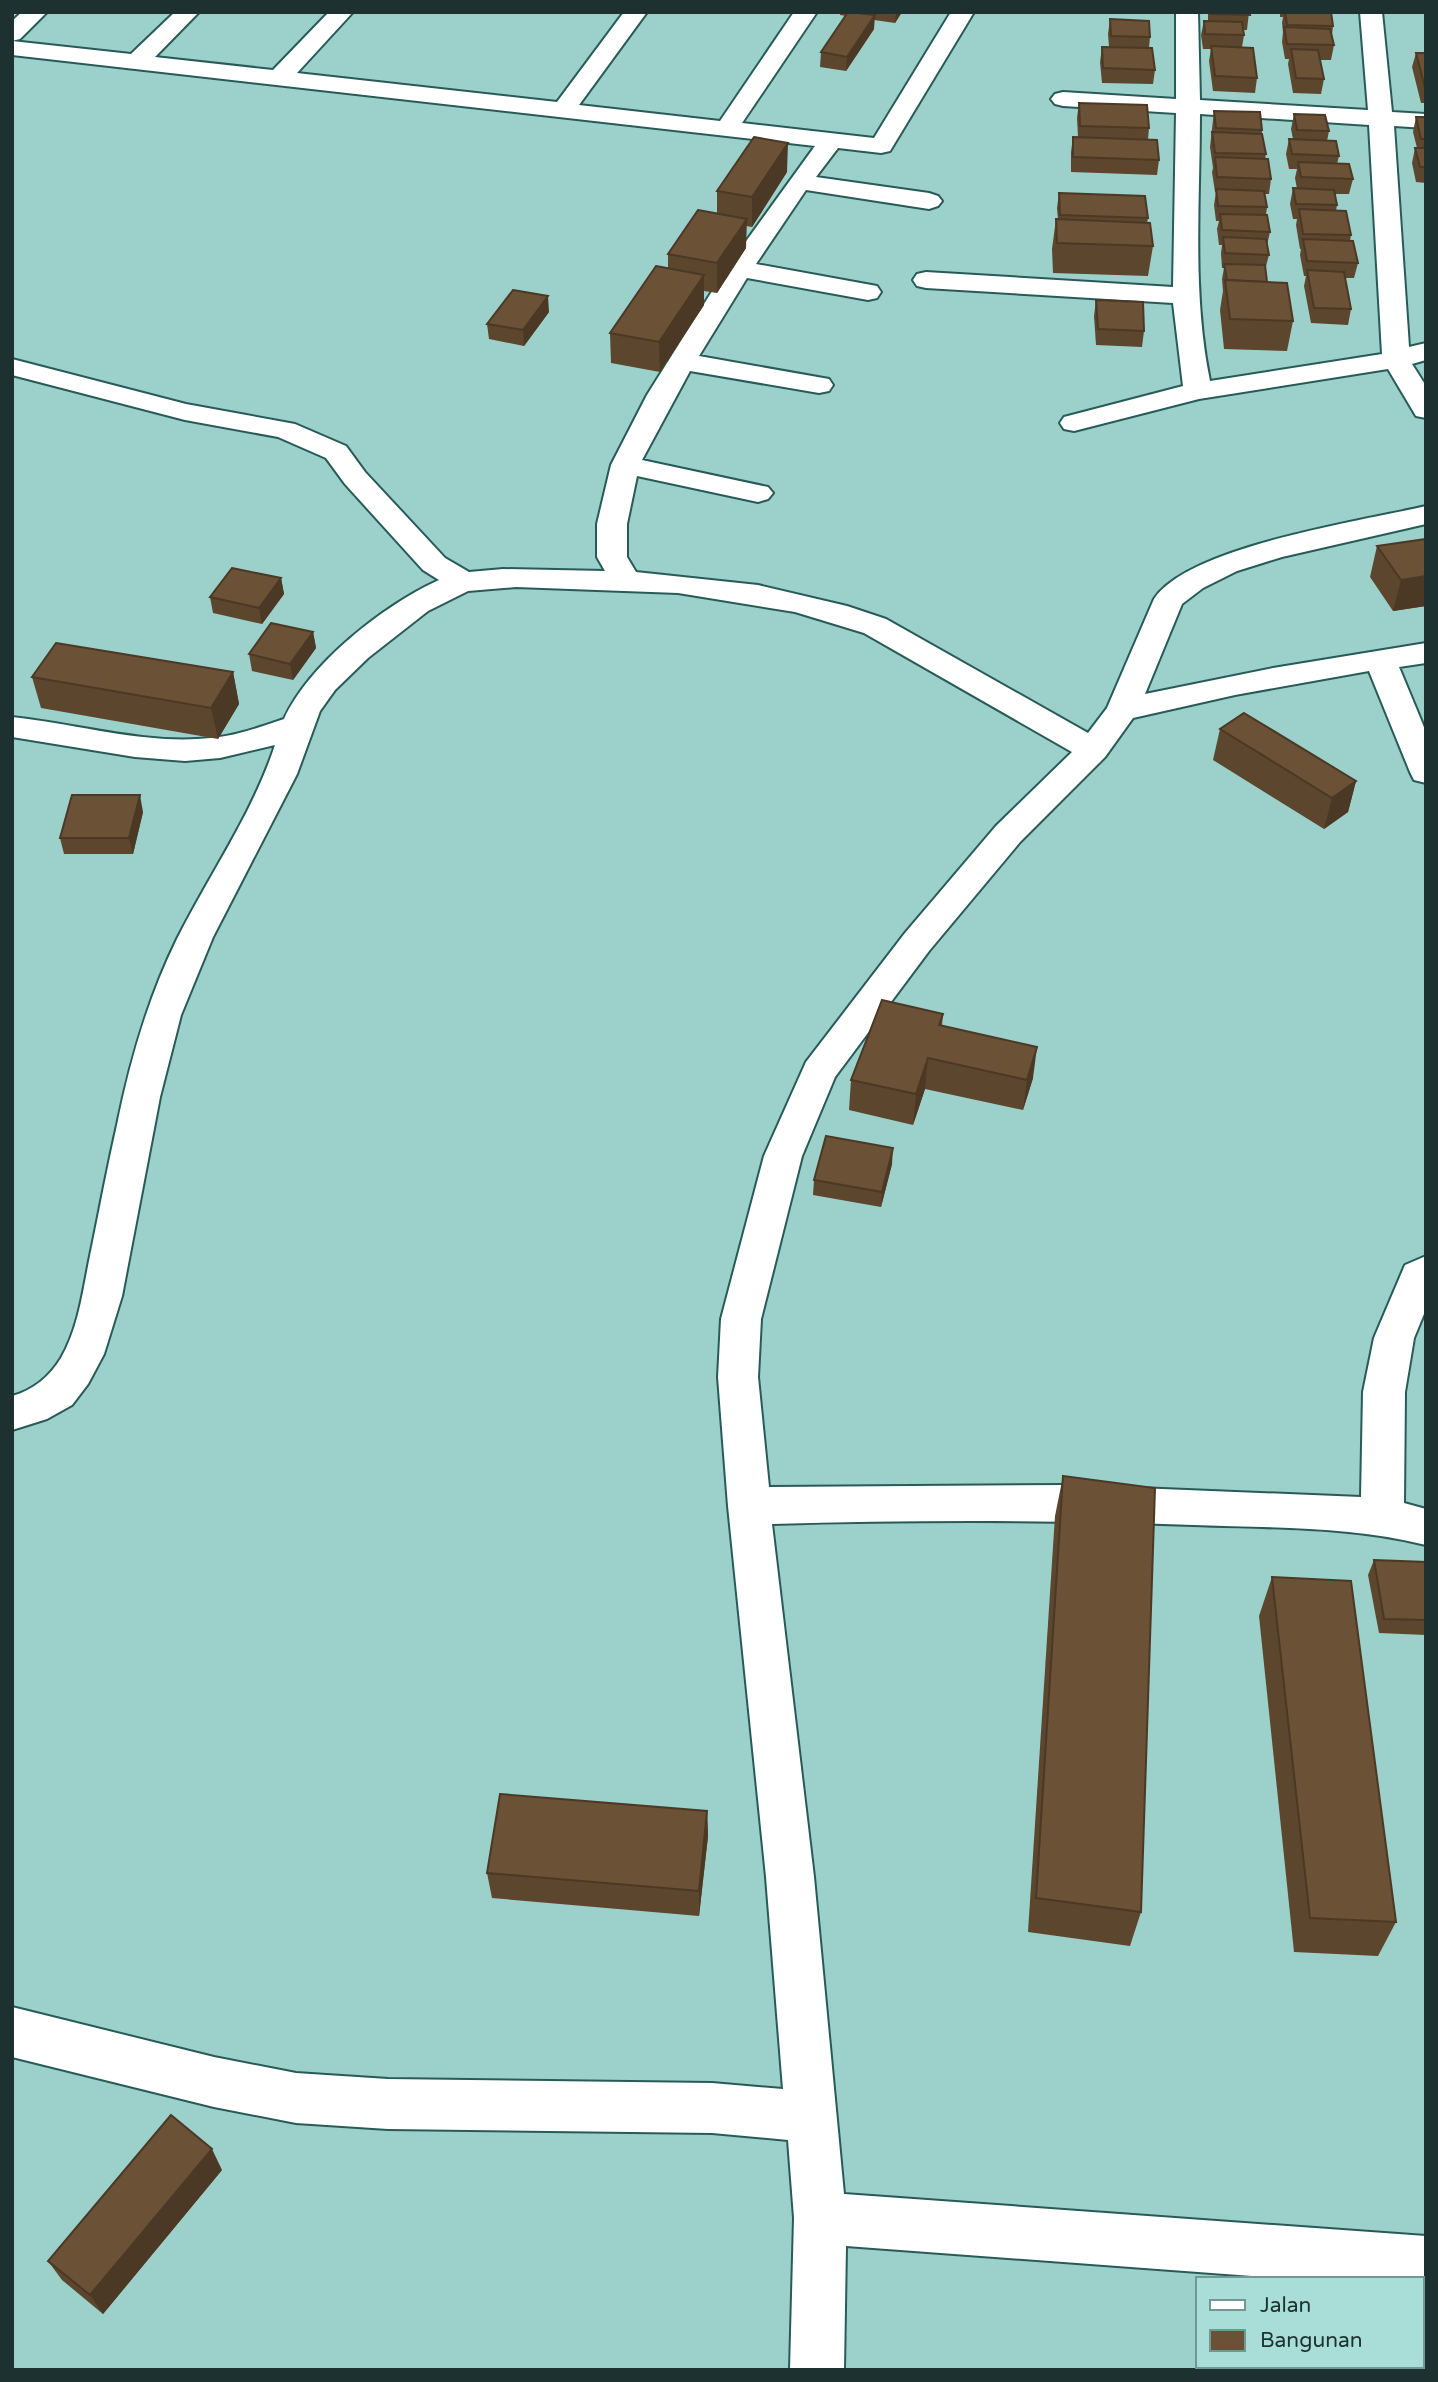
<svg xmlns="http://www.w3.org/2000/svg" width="1438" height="2382" viewBox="0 0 1438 2382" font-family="'Varela Round',sans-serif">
  <rect width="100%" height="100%" fill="#9cd0cb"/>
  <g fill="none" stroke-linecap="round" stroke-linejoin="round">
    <defs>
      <g id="street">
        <polygon points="22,12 47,12 20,39 12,41 12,21"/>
        <path d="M175,12h24l-44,45 118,13 56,-58h24l-56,61 260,29 67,-90h23l-68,93 141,16 74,-109h23l-75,111 132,15 77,-126h23l-84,139 -9,2 -43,-5 -22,29 113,16 9,3 4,5 -4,5 -9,3 -123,-19 -50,74 121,22 4,6 -4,6 -9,2 -121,-22 -48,78 130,23 4,6 -4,6 -10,2 -129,-22 -48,89 126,27 5,6 -5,6 -10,3 -121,-26 -10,48v33l9,15 122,13 89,21 39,13 202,114 19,-25 47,-109c35,-53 209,-78 272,-93v18l-144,33 -45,14 -34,17 -21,16 -37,90 128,-26 153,-25v20l-27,4 27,65v51l-12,-3 -4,-8 -41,-101 -134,24 -102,23 -28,39 -85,85 -91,109 -94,126 -33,79 -41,163 -3,58 11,110 296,-2 296,12 2,-105 11,-54 31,-73 21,-9v53l-12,29 -9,54 -1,111 22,6v36c-76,-19 -155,-17 -233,-20 -140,-5 -280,-5 -421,-1l42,353 30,317 582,42v52h-4v-9h-128l-448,-33 -2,124h-54l4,-152 -6,-78 -76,-7 -324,-4 -92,-6 -82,-16 -202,-50v-50l202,50 82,16 92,6 324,4 71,6 -17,-212 -38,-371 -10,-129 3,-58 43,-163 42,-94 99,-129 91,-107 76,-74 -208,-119 -69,-21 -117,-19 -162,-6 -48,4 -40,20 -60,47 -33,32 -15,21 -23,63 -84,163 -32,78 -21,82 -38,199 -18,58 -16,30 -16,21 -25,14 -35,11v-34c22,-6 38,-20 49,-38 18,-31 22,-69 29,-102 9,-44 17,-87 27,-131 13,-64 31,-127 60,-186 32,-64 76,-126 98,-194l-55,13 -35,3 -50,-4 -123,-20v-20c66,7 133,28 199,21 25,-2 49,-11 73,-19 26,-56 100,-114 155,-139l-16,-10 -78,-86 -19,-26 -48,-21 -93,-17 -173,-45v-16l174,45 109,20 51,22 19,26 80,86 24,14 34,-3 102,2 -8,-14v-33l14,-59 36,-70 79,-126 89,-123 -803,-91v-14l119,13z"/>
        <path d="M1176,12h22l2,88 168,10 -8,-98h22l10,100 34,2v14l-32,-2 15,221 17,-4v17l-14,4 14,22v32l-10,-2 -28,-47 -189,30 -125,32 -10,-2 -4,-6 4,-6 119,-31 -10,-83 -247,-15 -9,-2 -4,-6 4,-6 9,-2 247,15 3,-174 -113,-7 -8,-2 -4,-5 4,-5 8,-2 113,7zM1200,114l169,11 13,229 -172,27c-18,-88 -10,-178 -10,-267z"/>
      </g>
    </defs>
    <!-- street casing -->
    <use href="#street" stroke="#285b57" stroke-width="4"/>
    <!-- street -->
    <use href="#street" fill="#fff" fill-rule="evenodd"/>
  </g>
  <!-- wall -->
  <g fill="#5c462e">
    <polygon points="840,12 902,12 895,23 874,20 874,29 846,71 820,67 821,52 846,16 840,15"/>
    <polygon points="1208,12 1249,12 1247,30 1243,30 1244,35 1242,47 1257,78 1255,93 1213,91 1209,61 1211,49 1203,49 1201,35 1204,21 1208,21"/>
    <polygon points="1280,12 1331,12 1333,26 1332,35 1334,45 1331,60 1320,60 1324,79 1321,94 1293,93 1288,64 1289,59 1285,59 1282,42 1283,32 1282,23 1283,17 1280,17"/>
    <polygon points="1110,19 1150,37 1149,48 1155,70 1153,84 1102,83 1100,62 1102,47 1109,47 1108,34"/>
    <polygon points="1416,53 1426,53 1426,103 1421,103 1412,67"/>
    <polygon points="1079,103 1149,128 1148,139 1159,160 1157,175 1071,172 1071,152 1073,137 1078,137 1077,118"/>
    <polygon points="1214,111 1262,130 1262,134 1266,154 1265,159 1271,179 1269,194 1265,194 1267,207 1266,215 1270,232 1267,245 1269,255 1265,270 1267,282 1293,321 1287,351 1224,349 1220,310 1223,291 1222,279 1224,268 1222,268 1221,253 1222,245 1219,245 1217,229 1219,221 1216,221 1214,205 1216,192 1215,192 1212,172 1213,168 1210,147"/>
    <polygon points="1294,114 1329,131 1327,141 1339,156 1337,164 1353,179 1349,194 1334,194 1337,205 1336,211 1351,235 1350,241 1358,263 1354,278 1345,278 1351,309 1348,325 1311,323 1304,286 1306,276 1304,276 1300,255 1301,249 1300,249 1296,225 1297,219 1293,219 1290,204 1293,188 1297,189 1295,178 1297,169 1289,169 1286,154 1289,139 1293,139 1291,129"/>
    <polygon points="1416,117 1426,117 1426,183 1416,182 1412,163 1415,148 1417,148 1413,132"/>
    <polygon points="787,172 752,227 746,226 746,248 717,293 704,291 704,305 660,372 611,363 610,333 668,268 668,254 717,214 717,191"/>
    <polygon points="1059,193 1148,218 1147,223 1153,246 1148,276 1053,273 1052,249 1056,219 1058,220 1057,208"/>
    <polygon points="1096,300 1144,331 1142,347 1096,345 1094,316"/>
    <polygon points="549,312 524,346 489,339 487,324"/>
    <polygon points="1426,539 1426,606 1393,611 1370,577 1377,546"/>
    <polygon points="281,578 284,594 262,624 213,613 210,597"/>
    <polygon points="313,632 316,648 293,680 252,671 249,654"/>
    <polygon points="233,672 239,704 218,739 41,708 32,677"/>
    <polygon points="1220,729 1356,781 1348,812 1324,829 1213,760"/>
    <polygon points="143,812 133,854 64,854 60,838"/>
    <polygon points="943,1014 942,1026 1033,1078 1023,1110 925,1089 913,1125 849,1110 851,1080"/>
    <polygon points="892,1164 881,1207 813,1195 814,1180"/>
    <polygon points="1063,1476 1141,1912 1130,1946 1028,1932 1055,1516"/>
    <polygon points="1374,1560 1426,1562 1426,1635 1379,1633 1368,1575"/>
    <polygon points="1272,1577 1396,1922 1378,1956 1294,1952 1259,1616"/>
    <polygon points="707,1811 708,1836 699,1916 492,1898 487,1873"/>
    <polygon points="222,2170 103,2314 62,2280 48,2261"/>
  </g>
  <!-- shaded-wall -->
  <g fill="#4b3925">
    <polygon points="896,12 902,12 895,23"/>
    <polygon points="875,15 874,29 846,71 847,57"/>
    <polygon points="788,143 787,172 752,227 752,197"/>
    <polygon points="747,219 746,248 717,293 717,263"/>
    <polygon points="704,275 704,305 660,372 659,342"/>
    <polygon points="548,296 549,312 524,346 523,330"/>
    <polygon points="1426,576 1426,606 1393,611 1401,580"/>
    <polygon points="281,578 284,594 262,624 259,608"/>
    <polygon points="313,632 316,648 293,680 290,664"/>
    <polygon points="233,672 239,704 218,739 211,708"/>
    <polygon points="1356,781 1348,812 1324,829 1332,798"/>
    <polygon points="140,795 143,812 133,854 129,838"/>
    <polygon points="1037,1047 1033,1078 1023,1110 1027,1080"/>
    <polygon points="928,1058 925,1089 913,1125 916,1094"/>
    <polygon points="893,1148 892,1164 881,1207 882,1192"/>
    <polygon points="707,1811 708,1836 699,1916 699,1891"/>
    <polygon points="212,2149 222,2170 103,2314 90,2295"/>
  </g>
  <!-- building -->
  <g fill="#6b5135" stroke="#4b3925" stroke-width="2">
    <polygon points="848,12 875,15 847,57 821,52"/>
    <polygon points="1211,12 1249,12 1250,15 1211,14"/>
    <polygon points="1285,12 1331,12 1333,26 1287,25"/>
    <polygon points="1110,19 1149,21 1150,37 1111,36"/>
    <polygon points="1204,21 1242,22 1244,35 1205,34"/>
    <polygon points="1284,27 1330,29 1334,45 1287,44"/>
    <polygon points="1211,46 1253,48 1257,78 1215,76"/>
    <polygon points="1102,47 1152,48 1155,70 1103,68"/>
    <polygon points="1291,49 1318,50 1324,79 1296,78"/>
    <polygon points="1416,53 1426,53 1426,88 1425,88"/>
    <polygon points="1079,103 1147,105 1149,128 1080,126"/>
    <polygon points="1214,111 1260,112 1262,130 1216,128"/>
    <polygon points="1294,114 1325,115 1329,131 1297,130"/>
    <polygon points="1416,117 1426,117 1426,139 1421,139"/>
    <polygon points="1212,132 1262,134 1266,154 1215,153"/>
    <polygon points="754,137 788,143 752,197 717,191"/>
    <polygon points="1073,137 1157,140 1159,160 1073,157"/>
    <polygon points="1289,139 1336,141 1339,156 1292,154"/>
    <polygon points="1415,148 1426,148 1426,167 1420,167"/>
    <polygon points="1215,157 1268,159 1271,179 1217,177"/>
    <polygon points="1298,162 1349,164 1353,179 1301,177"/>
    <polygon points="1293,188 1334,190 1337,205 1296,204"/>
    <polygon points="1216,189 1264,191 1267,207 1218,206"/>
    <polygon points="1059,193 1145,196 1148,218 1060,215"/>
    <polygon points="1299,209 1346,211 1351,235 1303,234"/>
    <polygon points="698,210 747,219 717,263 668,254"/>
    <polygon points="1220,214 1267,215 1270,232 1222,230"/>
    <polygon points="1056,219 1150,223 1153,246 1057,243"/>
    <polygon points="1223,237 1266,239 1269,255 1225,253"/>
    <polygon points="1303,239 1353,241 1358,263 1307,261"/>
    <polygon points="1224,264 1265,265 1267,282 1227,280"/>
    <polygon points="656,266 704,275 659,342 610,333"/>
    <polygon points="1307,270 1344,272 1351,309 1314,308"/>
    <polygon points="1225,280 1287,283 1293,321 1230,319"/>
    <polygon points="513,290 548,296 523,330 487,324"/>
    <polygon points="1096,300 1143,302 1144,331 1098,329"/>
    <polygon points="1426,539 1426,576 1401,580 1377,546"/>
    <polygon points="232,568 281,578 259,608 210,597"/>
    <polygon points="271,623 313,632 290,664 249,654"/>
    <polygon points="56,643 233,672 211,708 32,677"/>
    <polygon points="1244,713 1356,781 1332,798 1220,729"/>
    <polygon points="72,795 140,795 129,838 60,838"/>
    <polygon points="882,1000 943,1014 939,1025 1037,1047 1027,1080 928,1058 916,1094 851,1080"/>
    <polygon points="826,1136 893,1148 882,1192 814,1180"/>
    <polygon points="1063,1476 1155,1488 1141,1912 1036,1898"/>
    <polygon points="1374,1560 1426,1562 1426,1620 1384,1619"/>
    <polygon points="1272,1577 1351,1581 1396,1922 1310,1918"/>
    <polygon points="500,1794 707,1811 699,1891 487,1873"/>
    <polygon points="171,2115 212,2149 90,2295 48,2261"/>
  </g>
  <!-- border -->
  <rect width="1438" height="2382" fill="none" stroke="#1d3230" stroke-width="28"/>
  <!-- legend -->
  <rect x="1196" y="2277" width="228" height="91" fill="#a8ddd8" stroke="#709995" stroke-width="2"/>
  <rect x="1210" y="2300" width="35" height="10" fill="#ffffff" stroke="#709995" stroke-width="2"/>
  <text x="1260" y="2312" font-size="21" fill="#1d3230">Jalan</text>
  <rect x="1210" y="2330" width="35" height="21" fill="#6b5135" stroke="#709995" stroke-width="2"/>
  <text x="1260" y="2347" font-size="21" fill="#1d3230">Bangunan</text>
</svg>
